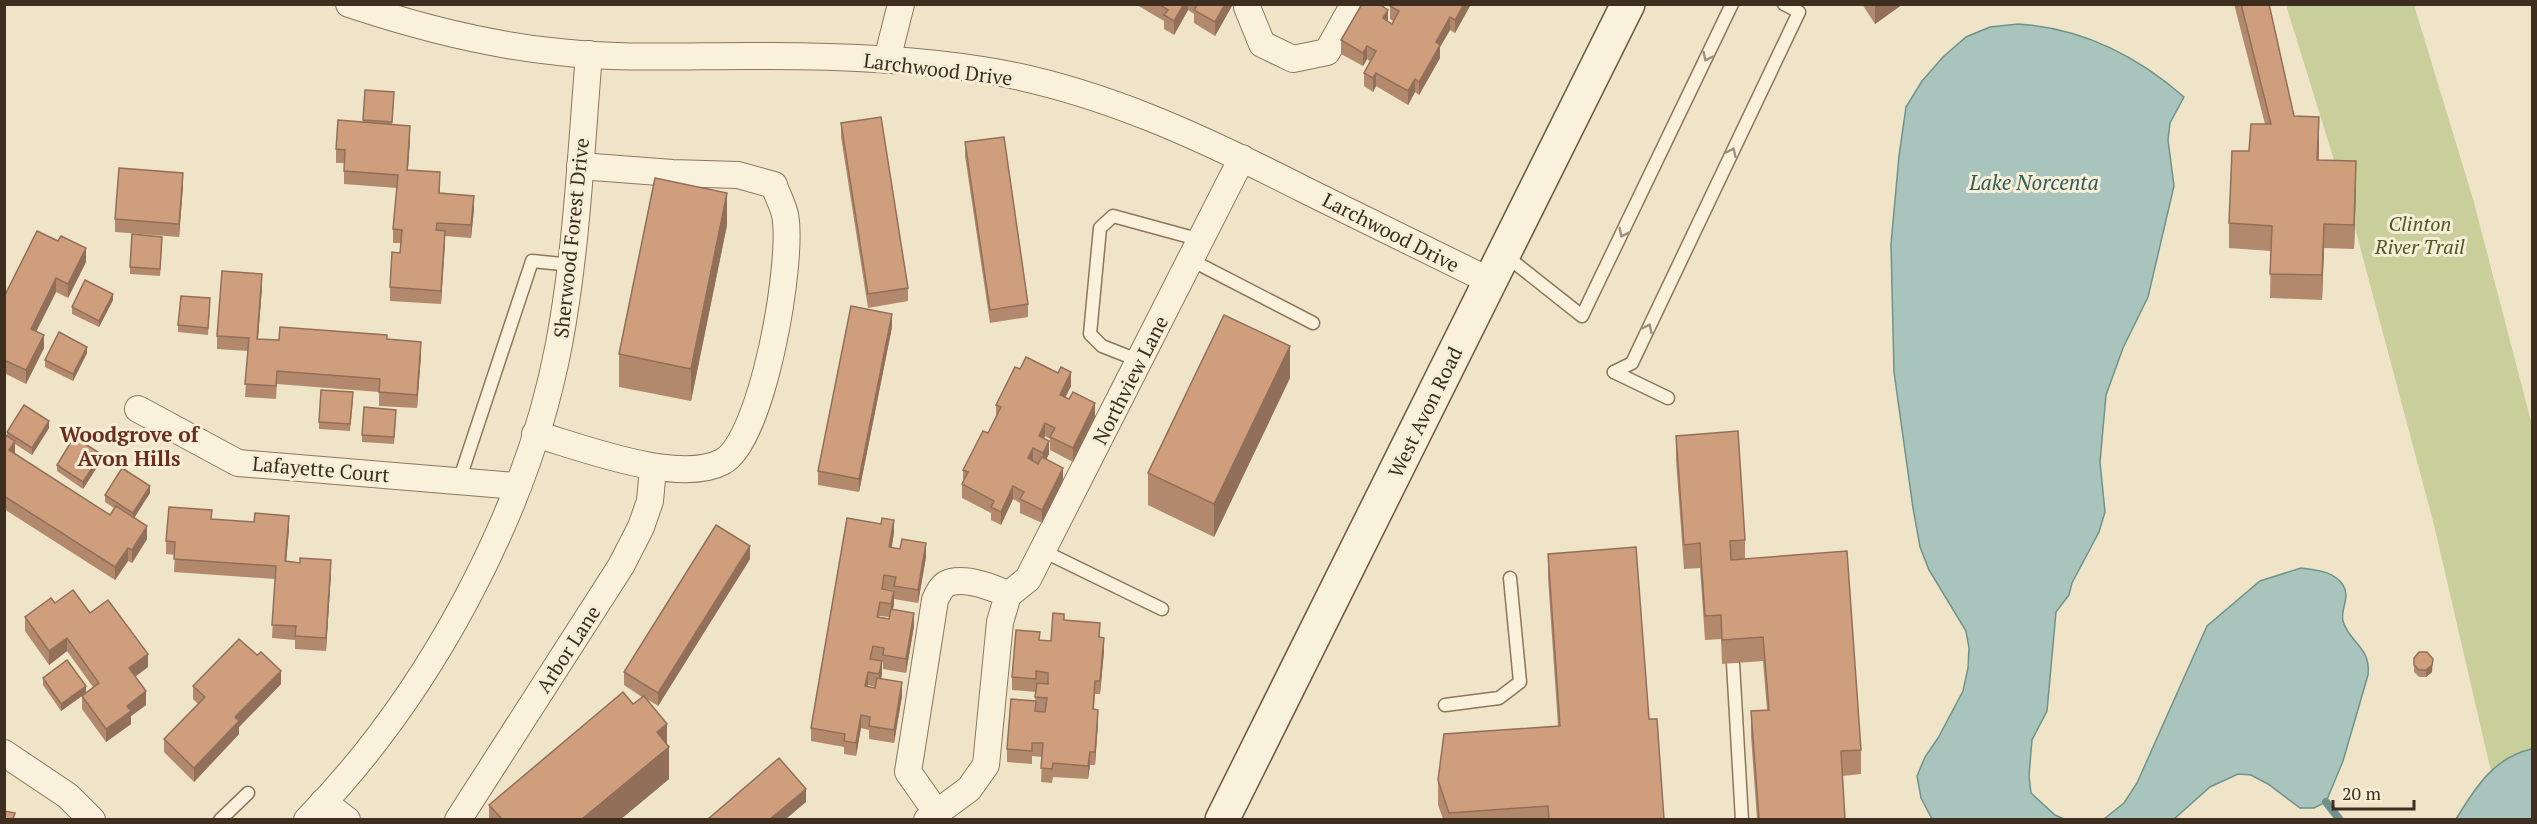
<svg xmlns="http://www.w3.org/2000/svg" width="2537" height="824" viewBox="0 0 2537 824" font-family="'PT Serif',serif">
  <rect width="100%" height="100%" fill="#f0e4c8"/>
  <!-- green -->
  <polygon fill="#c9cf9b" points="2286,5 2414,5 2473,199 2532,425 2532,819 2502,819 2434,525 2355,228"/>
  <!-- water -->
  <g fill="#a9c4bc" stroke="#6f938a" stroke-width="1.5">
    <path d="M2018,24c63,4 118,31 166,73l-14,26 -2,17 6,46 -26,111 -25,51 -17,47 -6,67 5,50 -6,20 -27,51 -3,12 -13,17 -9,99 -15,29 -3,36 2,17 24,22 9,4h-132l-11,-21 -4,-22 8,-19 13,-19 25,-47 5,-23 1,-20 -3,-17 -37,-61 -9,-23 -7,-39 -19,-136 -3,-128 8,-88 7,-49 16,-26 21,-24 23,-20 24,-10z"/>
    <path d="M2301,568c15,2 33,3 42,17 8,12 -3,24 0,36 6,22 28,25 25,54l-25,86 -17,41 -12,6h-14l-32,-24 -17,-9 -13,-1 -28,13 -36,32h-70l20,-16 13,-20 70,-157 53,-45z"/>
    <path d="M2532,749v70h-76c19,-31 38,-62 76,-70z"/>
  </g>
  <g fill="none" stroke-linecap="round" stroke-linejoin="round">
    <!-- stream -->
    <polyline stroke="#6f938a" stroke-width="8" points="2326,802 2340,820"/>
    <defs>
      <g id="lane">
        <polyline points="1505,255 1582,316 1732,4"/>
        <polyline points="1191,260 1313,323"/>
        <polyline points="1140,361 1102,346 1090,334 1100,228 1113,216 1201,240"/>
        <polyline points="1614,372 1632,363 1799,12 1784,4"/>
        <polyline points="1614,372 1668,398"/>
        <polyline points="459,481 532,261 572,265"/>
        <polyline points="1043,551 1162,609"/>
        <polyline points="1733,663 1742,820"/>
        <polyline points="1445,705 1499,698 1520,682 1510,578"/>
        <polyline points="220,820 248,793"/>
      </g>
      <g id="street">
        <path d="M349,4c69,23 138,41 210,48 69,8 139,3 209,4 71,0 145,3 215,14 115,18 222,69 324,121 61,30 122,60 183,90"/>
        <polyline points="1248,4 1247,7 1262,44 1293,59 1327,52 1354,4"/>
        <polyline points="887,60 901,4"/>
        <polyline points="138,409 238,463 517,486"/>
        <path d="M535,434c46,13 143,51 187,28 41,-21 72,-203 63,-247 -2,-10 -8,-20 -11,-30l-36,-10 -66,-2 -92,-7"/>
        <polyline points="4,753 68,796 92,820"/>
        <polyline points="323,802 347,820"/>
        <path d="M937,813l-29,-41 27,-172c3,-7 7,-16 16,-18 17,-4 42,5 57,13"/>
        <path d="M307,820c121,-124 220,-306 252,-476 18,-96 22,-193 30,-290"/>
        <polyline points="458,820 621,566 641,527 650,501 653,468"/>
        <polyline points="927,820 969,789 986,765 1000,622 1008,595 1028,579 1242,158"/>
      </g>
      <polyline id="secondary" points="1222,820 1628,4"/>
    </defs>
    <!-- lane casing -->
    <use href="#lane" stroke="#8d765c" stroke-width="15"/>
    <!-- street casing -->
    <use href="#street" stroke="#8d765c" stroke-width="28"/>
    <!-- secondary casing -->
    <use href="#secondary" stroke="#6f573f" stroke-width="36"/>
    <!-- lane -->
    <use href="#lane" stroke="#faf1dc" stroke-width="12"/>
    <!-- street -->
    <use href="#street" stroke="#faf1dc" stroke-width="26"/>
    <!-- secondary -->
    <use href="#secondary" stroke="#faf1dc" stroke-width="33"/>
  </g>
  <!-- wall -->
  <g fill="#b2896c" fill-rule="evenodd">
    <polygon points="1233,4 1215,36 1194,23 1194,14 1188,10 1174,35 1164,29 1164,21 1137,5"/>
    <polygon points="1390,4 1471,4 1455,33 1450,30 1440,47 1440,58 1419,95 1415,92 1408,105 1376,86 1373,92 1364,86 1364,73 1370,61 1367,59 1363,66 1341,54 1341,40 1388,21 1392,24 1393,21 1390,19"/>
    <polygon points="1862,4 1903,4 1875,24"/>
    <polygon points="2234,4 2269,4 2294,116 2319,142 2319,160 2356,186 2354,249 2324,248 2322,300 2270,298 2271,251 2229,248 2229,223 2249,151 2265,124"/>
    <polygon points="365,90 394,99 392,124 410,139 408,170 440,185 440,193 474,209 471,238 445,236 441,304 390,301 390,287 400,253 401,243 393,243 393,229 397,188 344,184 344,163 336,163 336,149 363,122"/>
    <polygon points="841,123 908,288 908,301 868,308 841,137"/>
    <polygon points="965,142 1028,304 1028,317 990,323 965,156"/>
    <polygon points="183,186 179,237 115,232 115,219"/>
    <polygon points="727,225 691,401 619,387 619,354"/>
    <polygon points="162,244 160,276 130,274 130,267"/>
    <polygon points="86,262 68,298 56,292 36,331 44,348 26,384 4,373 4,297"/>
    <polygon points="262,287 258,339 279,340 387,339 421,355 417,408 379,406 379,392 277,384 276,399 245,397 248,351 217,349 217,336"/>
    <polygon points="113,300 99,327 72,314 72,307"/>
    <polygon points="210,305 208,335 178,332 178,325"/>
    <polygon points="892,327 859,492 818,485 818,471"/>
    <polygon points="87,353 73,381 45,367 45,360"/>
    <polygon points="1020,369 1071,386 1065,398 1095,417 1073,462 1050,450 1050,439 1045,436 1044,438 1049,454 1046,459 1063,481 1042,523 1020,513 1020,503 1013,499 1001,525 991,520 991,513 962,498 962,484 963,481 963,470 988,433 996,416 996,405"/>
    <polygon points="1290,378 1214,537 1148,505 1148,473"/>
    <polygon points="353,399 350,431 319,429 319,422"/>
    <polygon points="396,416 394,444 362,442 362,435"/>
    <polygon points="49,428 32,455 15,444 15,454 110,515 114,508 105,502 105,495 150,493 134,517 147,539 132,563 128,561 115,580 4,509 4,434 7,436 7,432"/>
    <polygon points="1676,436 1745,540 1745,559 1861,750 1861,774 1842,776 1845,819 1757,819 1751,736 1751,711 1767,710 1763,661 1722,664 1721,639 1705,640 1700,568 1684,569 1676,460"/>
    <polygon points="101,461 83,489 57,471 57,465"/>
    <polygon points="212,519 289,529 286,562 331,573 326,651 295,649 295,640 272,638 275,579 174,572 175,555 166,554 166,541"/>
    <path d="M894,533l-2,14 34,10 -8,46 -24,-4v-9l-10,-1 10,15 -1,6 21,16 -8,47 -23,-4v-8l-4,-1 3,14 -1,5 21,17 -8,47 -25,-4v-9l-8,-2 -5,28 -12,-2v-7l-33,-6v-13zM880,616l9,1v2l-10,-2zM868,685l8,2 -1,1 -7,-1z"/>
    <polygon points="1548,554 1649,719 1664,819 1443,819 1438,805 1438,780 1558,726 1548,578"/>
    <polygon points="750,559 658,706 647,699 667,745 669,779 621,819 489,819 489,805 633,704 642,697 624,685 624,672"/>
    <polygon points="55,603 90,613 148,667 135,677 146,705 131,716 131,724 106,742 82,709 82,696 61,711 43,685 43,678 86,693 93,687 67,651 49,665 25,631 25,617"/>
    <polygon points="1064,620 1100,637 1104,651 1100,694 1095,694 1094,710 1098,723 1095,765 1090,765 1088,779 1053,777 1052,783 1041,782 1042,757 1032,756 1032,764 1007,762 1007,749 1035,701 1036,692 1012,690 1012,677 1040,640 1051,641"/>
    <polygon points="257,655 281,684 239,727 239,734 194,782 164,752 164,739 198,704 193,699 193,686"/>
    <polygon points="2414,658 2432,672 2426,677 2419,677 2414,672"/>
  </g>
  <!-- shaded-wall -->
  <g fill="#916f58">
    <polygon points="1184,4 1188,4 1188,10 1174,35 1174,21"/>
    <polygon points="1225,4 1233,4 1215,36 1215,22"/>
    <polygon points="1464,4 1471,4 1455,33 1455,20"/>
    <polygon points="1875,4 1903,4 1875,24"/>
    <polygon points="1388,10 1388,23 1383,18"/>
    <polygon points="1450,17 1450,30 1440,47 1440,58 1419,95 1419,82 1436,42"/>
    <polygon points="1367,46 1367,59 1363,66 1363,53"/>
    <polygon points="1376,73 1376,86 1373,92 1373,78"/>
    <polygon points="1415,79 1415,92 1408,105 1408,91"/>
    <polygon points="2319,117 2319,142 2317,184 2317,160"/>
    <polygon points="410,126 410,139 407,183 407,170"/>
    <polygon points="2356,161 2356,186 2354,249 2354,225"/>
    <polygon points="183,173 183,186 179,237 179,224"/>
    <polygon points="727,193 727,225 691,401 691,369"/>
    <polygon points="474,196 474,209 471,238 471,225"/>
    <polygon points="2324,224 2324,248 2322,300 2322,275"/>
    <polygon points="445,231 445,244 441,304 441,291"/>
    <polygon points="86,248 86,262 68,298 68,284"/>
    <polygon points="262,274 262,287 257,352 257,339"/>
    <polygon points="56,278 56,292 31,342 31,329"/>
    <polygon points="113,294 113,300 99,327 99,321"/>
    <polygon points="892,314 892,327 859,492 859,479"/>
    <polygon points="44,335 44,348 26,384 26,370"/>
    <polygon points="421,342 421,355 417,408 417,395"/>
    <polygon points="1290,346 1290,378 1214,537 1214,504"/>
    <polygon points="87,347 87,353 73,381 73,374"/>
    <polygon points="1071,372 1071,386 1060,408 1060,395"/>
    <polygon points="1095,403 1095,417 1073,462 1073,448"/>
    <polygon points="49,421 49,428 32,455 32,448"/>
    <polygon points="1045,423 1045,436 1039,449 1039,436"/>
    <polygon points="15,441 15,454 9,450"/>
    <polygon points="1049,441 1049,454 1043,466 1043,453"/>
    <polygon points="1033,448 1033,461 1028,458"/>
    <polygon points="101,454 101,461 83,489 83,482"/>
    <polygon points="1063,468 1063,481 1042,523 1042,510"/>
    <polygon points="150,486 150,493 133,520 133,513"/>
    <polygon points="1013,486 1013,499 1001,525 1001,512"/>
    <polygon points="289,516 289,529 285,575 285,561"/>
    <polygon points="894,520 894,533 889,560 889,547"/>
    <polygon points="147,526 147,539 132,563 132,550"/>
    <polygon points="926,543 926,557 918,603 918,590"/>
    <polygon points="750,546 750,559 658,706 658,693"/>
    <polygon points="128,548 128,561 115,580 115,567"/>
    <polygon points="331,560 331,573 326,651 326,638"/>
    <polygon points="6,575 6,589 4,590 4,576"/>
    <polygon points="894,591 894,604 891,617 891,604"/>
    <polygon points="914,613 914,626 906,673 906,659"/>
    <polygon points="67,638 67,651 49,665 49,651"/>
    <polygon points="1104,638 1104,651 1100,694 1100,681"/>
    <polygon points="148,654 148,667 129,681 129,668"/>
    <polygon points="2433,659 2432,672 2426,677 2426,670"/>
    <polygon points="882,661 882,674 879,687 879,674"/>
    <polygon points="281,671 281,684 239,727 239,734 194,782 194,768 235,717"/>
    <polygon points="868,672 868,685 865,700 865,686"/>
    <polygon points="902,682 902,696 894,743 894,730"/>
    <polygon points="86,686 86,693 61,711 61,704"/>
    <polygon points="146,691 146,705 131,716 131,724 106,742 106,729 127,706"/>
    <polygon points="1098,710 1098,723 1095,765 1095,752"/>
    <polygon points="861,715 861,728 856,756 856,743"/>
    <polygon points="667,724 667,749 669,747 669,779 621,819 582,819 657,732"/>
    <polygon points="1090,752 1090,765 1088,779 1088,766"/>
    <polygon points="806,789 806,802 786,819 770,819"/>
  </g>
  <!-- building -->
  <g fill="#cf9f7d" stroke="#916f58" stroke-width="1.5">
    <polygon points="1159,4 1184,4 1174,21 1164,15 1168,10"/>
    <polygon points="1198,4 1225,4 1215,22 1194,10"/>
    <polygon points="1362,4 1379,4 1388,10 1383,18 1392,24 1399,11 1390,6 1390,4 1464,4 1455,20 1450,17 1436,42 1440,45 1419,82 1415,79 1408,91 1376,73 1373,78 1364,73 1376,51 1367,46 1363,53 1341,40"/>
    <polygon points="2241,4 2269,4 2294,116 2319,117 2317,160 2356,161 2354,225 2324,224 2322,275 2270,274 2272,226 2229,223 2232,151 2249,151 2251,124 2271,124"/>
    <polygon points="365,90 394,92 392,122 363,120"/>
    <polygon points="881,117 908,288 868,294 841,123"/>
    <polygon points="338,120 410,126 407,170 440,172 439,193 474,196 471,225 437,223 436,230 445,231 441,291 390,287 392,252 400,253 402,230 393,229 398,175 344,171 345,150 336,149"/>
    <polygon points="1004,137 1028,304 990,310 965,142"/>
    <polygon points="119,168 183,173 179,224 115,219"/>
    <polygon points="655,178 727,193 691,369 619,354"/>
    <polygon points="37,231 58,241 61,236 86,248 68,284 56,278 31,329 44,335 26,370 4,360 4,297"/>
    <polygon points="132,234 162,237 160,269 130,267"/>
    <polygon points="222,271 262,274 257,339 279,340 280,327 387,335 387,339 421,342 417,395 379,392 380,379 277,371 276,386 245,384 249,338 217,336"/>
    <polygon points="85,280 113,294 99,321 72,307"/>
    <polygon points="181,296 210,298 208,328 178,325"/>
    <polygon points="851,306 892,314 859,479 818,471"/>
    <polygon points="1224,315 1290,346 1214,504 1148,473"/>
    <polygon points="59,332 87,347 73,374 45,360"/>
    <polygon points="1026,357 1058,373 1061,367 1071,372 1060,395 1069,399 1073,392 1095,403 1073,448 1050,437 1055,428 1045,423 1039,436 1049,441 1043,453 1033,448 1028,458 1038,464 1042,457 1063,468 1042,510 1020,499 1024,492 1013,486 1001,512 991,507 994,501 962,484 968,472 963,470 983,431 988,433 1001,407 996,405 1015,367 1020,369"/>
    <polygon points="321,390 353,392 350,424 319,422"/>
    <polygon points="24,405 49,421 32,448 7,432"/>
    <polygon points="364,407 396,410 394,437 362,435"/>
    <polygon points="1738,431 1745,540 1730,541 1731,560 1847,551 1861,750 1841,751 1845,819 1759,819 1751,711 1769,710 1763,637 1722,640 1721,615 1705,616 1700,543 1684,545 1676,436"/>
    <polygon points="4,434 15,441 9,450 110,515 116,506 147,526 132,550 128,548 115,567 4,496"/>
    <polygon points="74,437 101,454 83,482 57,465"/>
    <polygon points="122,468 150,486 133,513 105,495"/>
    <polygon points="169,507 212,510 211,519 254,522 255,513 289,516 285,561 300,563 300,558 331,560 326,638 295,636 296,626 272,625 276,566 174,559 175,542 166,541"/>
    <polygon points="847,518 881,524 882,518 894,520 889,547 900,549 902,539 926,543 918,590 894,586 896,577 884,575 882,589 894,591 891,604 880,602 877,617 889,619 891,609 914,613 906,659 883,655 884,648 873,646 870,659 882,661 879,674 868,672 865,686 875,688 877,678 902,682 894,730 869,726 870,717 861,715 856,743 844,741 845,734 811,728"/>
    <polygon points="716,525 750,546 658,693 624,672"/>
    <polygon points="1636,547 1649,719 1657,719 1664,819 1549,819 1548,806 1449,813 1438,780 1444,734 1560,726 1548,554"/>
    <polygon points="73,590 90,613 108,600 148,654 129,668 146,691 127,706 131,711 106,729 82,696 99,683 67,638 49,651 25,617 51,598 55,603"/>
    <polygon points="1053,613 1064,614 1064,620 1100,623 1099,637 1104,638 1100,681 1095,681 1093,709 1098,710 1095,752 1090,752 1088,766 1053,763 1052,769 1041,768 1043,743 1032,743 1032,751 1007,749 1011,699 1036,701 1035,711 1045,712 1047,698 1035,697 1037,683 1048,684 1048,673 1036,671 1036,679 1012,677 1016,630 1040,632 1039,640 1051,641"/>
    <polygon points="239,639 257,655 261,652 281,671 235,717 239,721 194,768 164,739 205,697 193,686"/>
    <polygon points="2419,652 2427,652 2433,659 2432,665 2426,670 2419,670 2414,665 2414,658"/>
    <polygon points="67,660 86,686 61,704 43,678"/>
    <polygon points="623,692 633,704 644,696 667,724 657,732 669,747 582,819 502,819 489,805"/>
    <polygon points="779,758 806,789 770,819 708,819"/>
    <polygon points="4,811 15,813 13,819 4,819"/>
  </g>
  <!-- one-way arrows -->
  <defs><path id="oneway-chevron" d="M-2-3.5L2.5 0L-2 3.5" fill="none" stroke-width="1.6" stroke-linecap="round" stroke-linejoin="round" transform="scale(1.5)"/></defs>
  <g stroke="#9c907e">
    <use href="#oneway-chevron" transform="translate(1707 57) rotate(116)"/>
    <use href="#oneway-chevron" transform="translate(1732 152) rotate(-65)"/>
    <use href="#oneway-chevron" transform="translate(1623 233) rotate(116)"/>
    <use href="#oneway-chevron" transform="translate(1648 328) rotate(-65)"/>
  </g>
  <g text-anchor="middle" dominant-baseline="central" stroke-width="6" stroke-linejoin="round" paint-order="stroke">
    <!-- street labels -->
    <g font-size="20" fill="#3d2e20" stroke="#f7eed8">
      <text transform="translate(938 69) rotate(7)">Larchwood Drive</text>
      <text transform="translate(1391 232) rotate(27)">Larchwood Drive</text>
      <text transform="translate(571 238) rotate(-84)">Sherwood Forest Drive</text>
      <text transform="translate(1130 380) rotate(-63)">Northview Lane</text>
      <text transform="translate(1425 412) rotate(-64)">West Avon Road</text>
      <text transform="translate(321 469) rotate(5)">Lafayette Court</text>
      <text transform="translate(568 649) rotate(-57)">Arbor Lane</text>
    </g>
    <!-- park labels -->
    <g font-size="20" font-style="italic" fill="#4d5a26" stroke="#f7eed8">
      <text x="2420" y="223">Clinton<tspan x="2420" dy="23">River Trail</tspan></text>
    </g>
    <!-- water labels -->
    <g font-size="21" font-style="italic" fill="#2f5d5a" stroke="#f7eed8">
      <text x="2034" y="182">Lake Norcenta</text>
    </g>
    <!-- neighbourhood labels -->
    <g font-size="21" font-weight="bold" fill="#6b2e1e" stroke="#f7eed8">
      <text x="129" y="434">Woodgrove of<tspan x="129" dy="24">Avon Hills</tspan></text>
    </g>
  </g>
  <!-- border -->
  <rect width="2537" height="824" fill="none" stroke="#3d2e20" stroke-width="12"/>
  <!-- scale -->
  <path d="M2333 800v9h81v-9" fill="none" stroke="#3d2e20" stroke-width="3"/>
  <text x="2342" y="800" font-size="18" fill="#3d2e20" stroke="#f7eed8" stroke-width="4.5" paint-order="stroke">20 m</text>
</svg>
